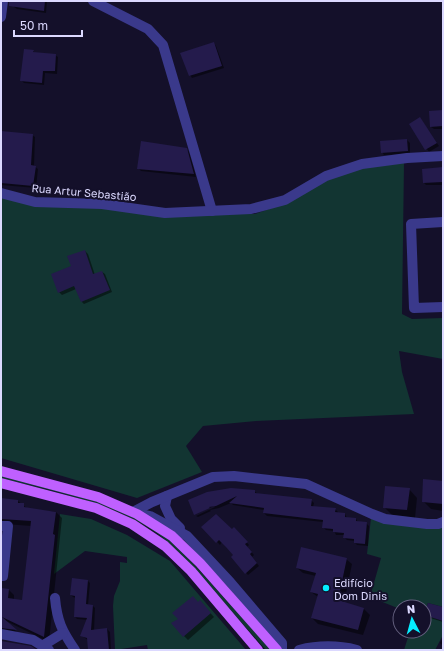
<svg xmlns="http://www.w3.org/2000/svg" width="444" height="651" viewBox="0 0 444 651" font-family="'Golos Text',sans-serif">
  <rect width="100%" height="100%" fill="#14102a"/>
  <!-- green -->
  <g fill="#123532">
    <polygon points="404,163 402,314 412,319 443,318 443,359 399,351 402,372 414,414 256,421 203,426 186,446 202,472 137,498 1,458 1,196 223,214 255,214 286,203 328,180 363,168"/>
    <path d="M1,475c55,15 115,25 162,60 18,13 32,31 47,47 20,23 41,45 61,68h-5c-19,-21 -38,-43 -57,-64 -15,-17 -29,-34 -46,-48 -44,-35 -109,-46 -162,-60z"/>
    <polygon points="60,514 91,519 127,535 170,561 246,650 148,650 147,645 115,650 113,606 114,596 120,581 120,562 127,563 127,557 85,551 54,574"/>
    <polygon points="371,518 443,524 443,607 428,603 424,614 424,607 400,607 400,609 370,597 381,558 367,554"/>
    <polygon points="424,615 443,621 443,635 435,650 404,650 410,631 424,631"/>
  </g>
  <!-- shadow -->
  <g fill="#0007">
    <polygon points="15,1 47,1 46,13 17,9 14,7"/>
    <polygon points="214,43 216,46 224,68 192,78 190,75"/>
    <polygon points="33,51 36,54 55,55 58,57 57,74 45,73 44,85 24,83 21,80"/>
    <polygon points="443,111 443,129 434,129 431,127"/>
    <polygon points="422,121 439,146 429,152 410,125"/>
    <polygon points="1,132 32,135 35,137 34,166 38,169 36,188 1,185"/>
    <polygon points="407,140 410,143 410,154 384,155 382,152"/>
    <polygon points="186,149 189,152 196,177 141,171 138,168"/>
    <polygon points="443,169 443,185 426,185 424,183"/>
    <polygon points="85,251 88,254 95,275 102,272 105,274 112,292 84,304 81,301 76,289 62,295 59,292 72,267"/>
    <polygon points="443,482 443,511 431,509 423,501"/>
    <polygon points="409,489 417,498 415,518 392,515 384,507"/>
    <polygon points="254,491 258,494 311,500 314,503 313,507 335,509 338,512 338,514 345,514 347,518 356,519 358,522 366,523 369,526 368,546 357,545 355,543 355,541 347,540 344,537 344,535 336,535 334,531 326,530 323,527 323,522 267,516 264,513 264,510 233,505 231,503 219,508 210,510 211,511 198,517 196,516 215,507 214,506 195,514 189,501"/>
    <polygon points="1,499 18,501 28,509 56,512 62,518 49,642 6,621 20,635 1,637 1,589 9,590 14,595 14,600 23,601 31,526 5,524 1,520"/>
    <polygon points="203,527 232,530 234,528 249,545 247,547 254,555 252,557 259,566 248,575 232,557 235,555 222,542 220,545"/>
    <polygon points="346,559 352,564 344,603 364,609 370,615 363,635 318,624 312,618 318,597 311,592 316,576 303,573 297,568"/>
    <polygon points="88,581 90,583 88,605 93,606 95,608 94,631 107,629 110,632 111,650 89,650 88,640 82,636 88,620 77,619 75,617 76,598 73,597 71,595"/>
    <polygon points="198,603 204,606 214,617 188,640 184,636 179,619"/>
    <polygon points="443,609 443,622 427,617 425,615"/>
    <polygon points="443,637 443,646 440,643"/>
  </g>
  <!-- building -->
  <g fill="#241b4c">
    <polygon points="9,1 45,1 44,11 9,6"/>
    <polygon points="214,42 222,66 189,76 180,53"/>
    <polygon points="24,49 34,50 33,52 56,54 55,71 43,71 42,83 20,81"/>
    <polygon points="443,110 443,126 430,127 429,111"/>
    <polygon points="420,117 437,143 425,150 409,124"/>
    <polygon points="1,131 33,134 31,165 36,166 33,186 1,183"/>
    <polygon points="407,139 408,151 381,153 380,141"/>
    <polygon points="141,141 187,148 194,174 137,169"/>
    <polygon points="443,167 443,182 423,183 422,169"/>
    <polygon points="85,250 93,274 102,271 110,290 81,302 74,286 58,293 51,274 71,266 67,256"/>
    <polygon points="423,479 443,481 443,504 422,502"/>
    <polygon points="385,486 410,488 407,510 383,508"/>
    <polygon points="231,488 255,490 255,493 312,499 311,506 336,508 335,512 345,513 345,517 356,518 356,521 367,522 365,544 354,543 354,539 343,538 344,533 333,532 333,529 322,528 323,520 263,513 264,508 229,503 237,496 216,506 209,507 210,508 194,515 188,500 207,492"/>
    <polygon points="1,498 18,500 18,503 24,503 24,507 56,512 53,534 55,535 44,637 2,617 17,630 1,628 1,588 9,589 8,598 22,600 31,521 1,519"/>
    <polygon points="216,514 232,529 234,527 248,542 245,544 252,552 250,554 257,563 245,574 231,557 233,555 226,547 219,540 216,543 201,527"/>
    <polygon points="301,547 347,558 338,600 364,608 358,630 311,618 318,594 310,592 316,573 296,568"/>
    <polygon points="72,578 88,580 86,604 93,605 91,630 107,628 109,650 88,650 87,638 80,636 87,618 74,617 75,596 70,595"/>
    <polygon points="193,596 198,602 200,600 211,613 183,637 171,623 178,619 172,613"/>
    <polygon points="428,603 443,607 443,621 424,615"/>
    <polygon points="1,641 31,646 37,650 1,650"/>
  </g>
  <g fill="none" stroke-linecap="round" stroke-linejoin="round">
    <!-- minor -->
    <g stroke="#3a398b" stroke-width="10">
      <polyline points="93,1 148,29 163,45 212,211"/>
      <polyline points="1,17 3,1"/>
      <polyline points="1,193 35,202 102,204 165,213 251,209 285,200 326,176 362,164 407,158 443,156"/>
      <polyline points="443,222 411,224 414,308 443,307"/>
      <polyline points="167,496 165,506 171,519 180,528"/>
      <polyline points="133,512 152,502 213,477 234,476 306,484 372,514 385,519 427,524 438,524 443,522"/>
      <polyline points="137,513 150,516 187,536 230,582 282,643 282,650"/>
      <polyline points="1,526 8,526 3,576 1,576"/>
      <path d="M55,598c2,23 7,33 20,52"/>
      <polyline points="1,634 33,640 49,650"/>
      <polyline points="42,646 63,633"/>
      <path d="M299,650c20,-5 38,-5 58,0"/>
    </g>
    <!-- major -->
    <g stroke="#bf60ff" stroke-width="10">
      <polyline points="1,471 98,497 137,514 172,536 200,563 277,650"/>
      <polyline points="1,483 96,508 132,524 165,546 191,571 258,650"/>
    </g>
  </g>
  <!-- markers -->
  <circle fill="#05edff" stroke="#14102a" stroke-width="1.5" cx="326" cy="588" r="4"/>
  <g text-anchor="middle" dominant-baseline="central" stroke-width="4" stroke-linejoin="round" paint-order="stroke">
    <!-- street labels -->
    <g font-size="11" fill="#dcd9ff" stroke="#14102a">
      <text transform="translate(84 192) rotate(5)">Rua Artur Sebastião</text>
    </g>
    <!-- poi labels -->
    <g font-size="11" fill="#dcd9ff" stroke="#14102a" text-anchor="start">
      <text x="334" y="582">Edifício<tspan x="334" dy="13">Dom Dinis</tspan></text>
    </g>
  </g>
  <!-- border -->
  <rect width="444" height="651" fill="none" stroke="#dcd9ff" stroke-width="4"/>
  <!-- north arrow -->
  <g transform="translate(412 619) rotate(354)"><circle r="19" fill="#14102a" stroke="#64607f"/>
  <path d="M0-3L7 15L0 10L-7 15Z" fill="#05edff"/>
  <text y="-6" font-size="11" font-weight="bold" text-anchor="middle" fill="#dcd9ff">N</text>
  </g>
  <!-- scale -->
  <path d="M14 30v6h68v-6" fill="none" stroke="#dcd9ff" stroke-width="2"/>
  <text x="20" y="30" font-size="12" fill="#dcd9ff" stroke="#14102a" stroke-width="3" paint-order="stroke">50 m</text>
</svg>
